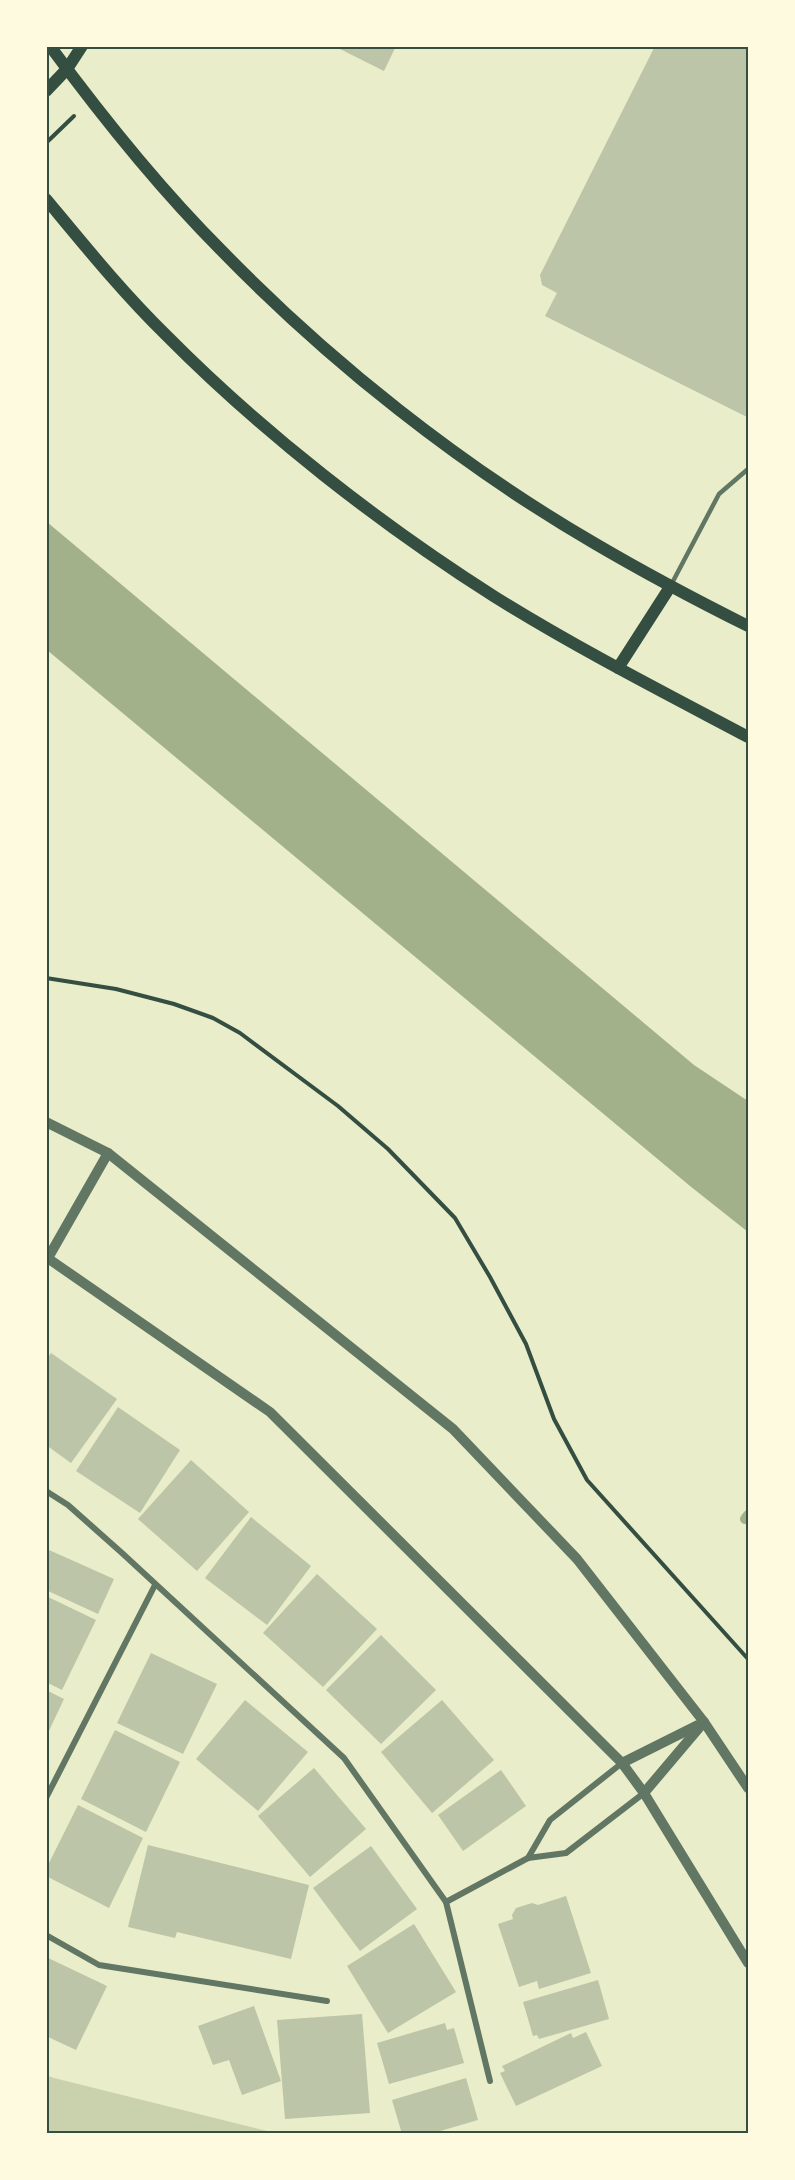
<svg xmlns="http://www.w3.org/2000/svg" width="795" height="2180" viewBox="0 0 795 2180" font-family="'Source Sans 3',sans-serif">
  <rect width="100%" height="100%" fill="#e9edc9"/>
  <!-- green -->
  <polygon fill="#cad2ad" points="46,2075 54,2078 275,2133 47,2133"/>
  <!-- water -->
  <polygon fill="#a3b18a" points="47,522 694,1065 748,1101 748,1232 690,1186 47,650"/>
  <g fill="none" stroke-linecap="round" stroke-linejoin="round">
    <!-- stream -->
    <polyline stroke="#a3b18a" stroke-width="10" points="745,1519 748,1515"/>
  </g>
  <!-- building -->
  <g fill="#bcc5a7">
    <polygon points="334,46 396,46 384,71"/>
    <polygon points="655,46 748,46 748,414 747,417 545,316 557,293 542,285 540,275"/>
    <polygon points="51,1353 117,1399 71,1463 46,1445 46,1360"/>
    <polygon points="118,1407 180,1450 140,1513 76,1471"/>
    <polygon points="191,1460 249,1512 197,1571 138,1519"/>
    <polygon points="251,1517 311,1566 267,1625 205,1578"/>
    <polygon points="49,1550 114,1579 98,1614 46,1590 46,1556"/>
    <polygon points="317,1574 377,1629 323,1687 263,1633"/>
    <polygon points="46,1596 96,1620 62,1690 46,1682"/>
    <polygon points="381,1635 436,1690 381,1744 326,1690"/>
    <polygon points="151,1653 217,1684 183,1754 117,1723"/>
    <polygon points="46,1690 64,1699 46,1737"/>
    <polygon points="245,1700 308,1752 258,1811 196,1759"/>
    <polygon points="442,1700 494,1760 432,1813 381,1752"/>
    <polygon points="115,1730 180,1762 146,1832 81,1799"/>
    <polygon points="314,1768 366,1829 310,1877 258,1816"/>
    <polygon points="501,1770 526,1806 463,1851 438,1815"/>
    <polygon points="78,1805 143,1838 109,1908 46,1876 46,1869"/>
    <polygon points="148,1845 309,1885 291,1959 177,1932 175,1938 128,1927"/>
    <polygon points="371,1846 417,1909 360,1951 313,1888"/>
    <polygon points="566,1896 591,1973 539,1989 537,1981 519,1987 498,1924 513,1919 512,1915 516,1908 532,1903 538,1905"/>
    <polygon points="414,1924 456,1992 388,2033 347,1966"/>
    <polygon points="46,1957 107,1986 76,2050 46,2036"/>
    <polygon points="598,1980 609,2019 539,2039 537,2035 533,2036 523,2002"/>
    <polygon points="254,2006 281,2081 242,2095 229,2060 213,2065 198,2026"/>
    <polygon points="362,2014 370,2113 285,2119 277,2020"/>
    <polygon points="445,2023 447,2030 454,2028 464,2063 389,2084 377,2043"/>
    <polygon points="586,2032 602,2066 516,2106 500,2073 505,2071 502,2066 571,2033 573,2038"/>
    <polygon points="466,2078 478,2120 430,2134 402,2134 392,2100"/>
  </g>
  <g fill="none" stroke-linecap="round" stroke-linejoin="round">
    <!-- path -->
    <g stroke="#344e41" stroke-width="4">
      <polyline points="46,143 74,116"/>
      <polyline points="46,978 116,989 174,1004 213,1018 240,1033 338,1106 388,1149 455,1218 490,1277 526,1344 554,1419 587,1480 748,1659"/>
    </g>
    <!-- service -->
    <polyline stroke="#617663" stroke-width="4.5" points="671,585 719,494 748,469"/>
    <!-- minor -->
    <g stroke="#617663" stroke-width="6">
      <polyline points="46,1491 68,1505 122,1553 344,1758 446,1902 490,2081"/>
      <polyline points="46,1798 155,1585"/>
      <polyline points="528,1858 550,1820 622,1763"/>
      <polyline points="446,1902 528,1858 566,1853 644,1793"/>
      <polyline points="46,1935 99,1965 327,2001"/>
    </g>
    <!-- tertiary -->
    <g stroke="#617663" stroke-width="10">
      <polyline points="46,1122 108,1153 453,1429 577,1559 704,1722 748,1788"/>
      <polyline points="46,1257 270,1412 622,1763 644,1793 748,1963"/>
      <polyline points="48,1258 108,1153"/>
      <polyline points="622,1763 698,1725"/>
      <polyline points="644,1793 704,1722"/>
    </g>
    <!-- secondary -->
    <g stroke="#344e41" stroke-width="12">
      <path d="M50,46c53,72 109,142 172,205 108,111 238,214 372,292 51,30 102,57 154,83"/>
      <polyline points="46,91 67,69 82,46"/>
      <path d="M46,199c39,47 77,94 120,136 96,97 214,189 329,262 82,51 168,95 253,140"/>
      <polyline points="618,668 670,587"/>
    </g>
  </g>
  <!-- border -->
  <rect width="795" height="2180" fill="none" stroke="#fefae0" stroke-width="96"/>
  <rect x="48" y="48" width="699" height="2084" fill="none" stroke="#344e41" stroke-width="2"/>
</svg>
